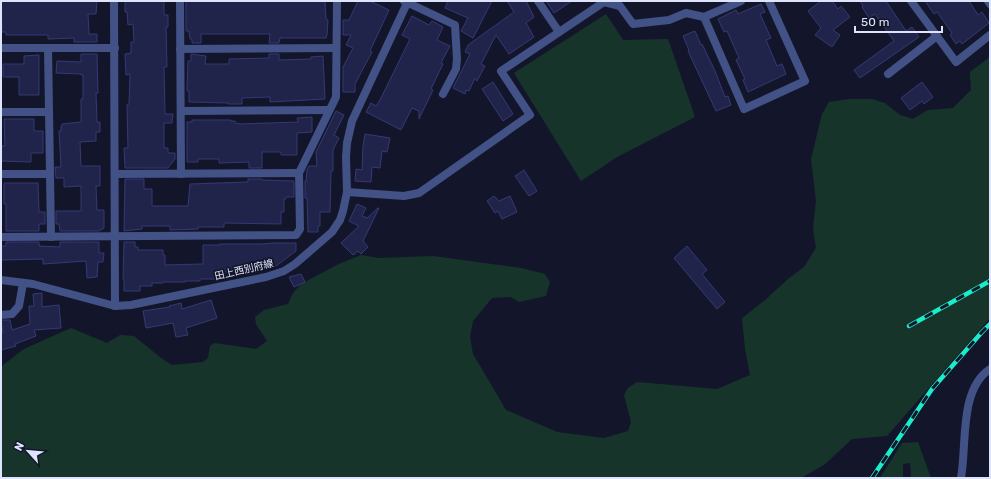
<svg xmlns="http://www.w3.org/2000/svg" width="991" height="479" viewBox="0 0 991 479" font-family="Rubik,'Noto Sans JP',sans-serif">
  <rect width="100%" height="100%" fill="#13162b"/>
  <!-- green -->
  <g fill="#17342b">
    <polygon points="606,14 623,40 668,39 695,117 617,157 581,181 514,73"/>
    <polygon points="990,57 990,318 887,436 852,439 824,465 801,478 1,478 1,369 3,365 24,349 71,328 107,343 120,335 134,336 161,358 172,365 203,362 208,358 210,346 214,343 256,349 267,341 256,324 255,317 264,310 288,304 293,293 301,284 339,264 361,255 379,258 433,256 521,268 545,274 550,282 546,296 519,302 511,297 492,298 473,321 470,337 473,354 506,410 557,432 604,438 628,431 631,422 624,395 628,388 637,382 717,389 750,375 745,349 742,318 764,301 788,279 804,267 816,248 813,228 816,201 811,159 822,114 829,102 849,99 872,99 885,103 900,115 913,119 928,110 953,108 971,90 970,72"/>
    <polygon points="918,442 931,478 911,478 910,463 903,464 903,478 880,478 902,443"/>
  </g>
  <!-- building -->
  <g fill="#21244a" stroke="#353974">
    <polygon points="1,1 97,1 96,14 88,14 89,34 97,34 97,42 74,42 74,38 48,39 48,35 6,35 6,32 2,32"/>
    <polygon points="125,1 164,1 164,15 168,15 168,27 166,27 167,67 164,67 165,114 173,114 172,123 164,123 164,148 168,148 168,153 175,153 175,159 168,168 125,168 124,148 128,148 127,105 129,104 130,74 126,75 125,54 131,53 131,42 134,42 133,24 128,25 127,12 125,12"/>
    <polygon points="186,1 325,1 326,19 328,20 327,35 326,38 280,38 279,43 269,43 270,34 201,34 201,43 192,43 192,39 190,39 189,31 186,31"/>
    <polygon points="358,1 370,1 389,10 370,51 372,52 355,84 355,92 343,92 343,67 353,48 346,45 351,35 343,35 343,20 349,20"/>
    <polygon points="448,1 492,1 473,38 461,31 468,18 445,8"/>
    <polygon points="507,1 526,1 534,17 526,23 534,37 509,54 496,35 481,64 485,66 477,81 475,78 469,91 466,90 465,94 453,88 470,54 465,52 468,45 514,12"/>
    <polygon points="546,1 572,1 554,13"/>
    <polygon points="821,1 832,1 838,9 841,6 850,17 833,30 840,35 832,47 815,35 821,28 808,11"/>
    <polygon points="860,1 886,1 906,31 912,27 919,37 860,78 854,70 894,41 875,14 869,18 862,7 863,6"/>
    <polygon points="925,1 969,1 978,15 982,12 989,23 962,44 960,41 956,44 950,35 952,33 937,12 934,14"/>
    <polygon points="761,4 765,12 760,14 771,38 766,40 777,66 782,64 786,74 748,92 743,80 745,79 736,60 739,58 727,31 724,32 718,19 736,10 738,14"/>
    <polygon points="412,16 429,25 432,21 443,27 437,40 450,46 441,63 443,64 431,89 433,90 419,119 419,111 412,108 401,130 366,112 371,103 376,106 380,100 410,39 402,35"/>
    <polygon points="695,31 701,45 702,44 715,71 725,97 728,96 731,105 716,111 688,51 689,50 683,36"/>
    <polygon points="81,54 97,54 98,93 96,93 97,122 100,122 100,132 96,132 96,141 80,142 81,166 100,166 100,186 96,186 97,210 104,210 104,228 99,231 60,231 59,224 56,224 56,211 81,211 81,186 64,187 64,178 56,178 55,167 61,167 59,131 61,131 61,126 62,126 62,124 81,122 81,99 83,99 83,75 81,75 81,74 56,73 57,61 81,62"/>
    <polygon points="191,54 206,56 205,64 229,64 229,59 269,58 269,54 279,54 279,60 311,59 311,57 323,56 325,99 270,102 270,97 242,98 242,104 228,104 228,103 189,102 189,91 187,91 188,61 191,61"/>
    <polygon points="39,55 39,95 19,95 19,77 3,77 3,64 24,64 24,56"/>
    <polygon points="493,82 513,114 503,121 482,89"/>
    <polygon points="922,82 933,97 924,104 922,101 910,110 901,98"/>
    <polygon points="336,111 344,115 334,135 339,138 333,150 333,171 331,171 330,212 320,212 320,226 318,226 318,232 308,232 307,198 305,198 305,181 306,181 307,170 309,166 317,166 316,152"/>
    <polygon points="312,117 312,132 297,133 297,155 281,155 281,152 262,152 262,168 249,168 249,162 219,163 219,159 198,159 198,162 187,162 187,122 192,122 192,120 231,120 231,121 235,121 235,123 240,124 298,122 297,118"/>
    <polygon points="4,119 34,119 34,131 43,131 43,153 31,153 31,162 1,161 1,146 5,146"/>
    <polygon points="365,134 390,138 387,152 382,151 380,168 372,167 371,182 355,181 356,169 362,170 363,146"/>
    <polygon points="524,170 537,191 529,196 515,176"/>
    <polygon points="125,179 144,179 144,189 152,189 152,206 188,206 190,184 248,182 248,179 262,179 262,180 294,181 294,197 286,197 286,199 284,199 284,212 281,212 281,224 224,223 224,227 198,227 198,229 170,230 170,226 142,226 142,229 124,231"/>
    <polygon points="4,183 38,183 39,212 45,212 45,224 39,224 39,231 6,231 6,204 4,204"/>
    <polygon points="494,196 499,201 510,196 517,212 502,219 498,211 495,213 487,201"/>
    <polygon points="357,204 366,208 362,216 367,218 378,208 379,208 363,241 368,247 361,254 358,251 353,255 341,243 359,226 349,221"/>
    <polygon points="6,242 39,242 39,246 60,247 60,242 99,242 99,253 104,253 103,262 98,262 97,277 87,278 86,261 43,264 43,259 1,260 1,246 6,246"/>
    <polygon points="124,242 135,242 135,247 138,247 138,250 163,250 163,255 165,255 165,265 203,264 203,245 220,245 220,244 261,244 273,243 296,243 296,251 276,266 248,266 248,272 218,272 218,279 200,279 200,281 185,281 185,282 163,282 163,283 152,283 152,286 140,286 140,291 124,291 124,279 123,279"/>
    <polygon points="687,246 707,270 702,274 725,302 717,309 674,258"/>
    <polygon points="301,274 305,282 294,287 289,277"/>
    <polygon points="42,293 42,307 59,305 61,328 34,330 36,336 15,344 16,346 1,350 1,334 3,333 1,320 10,320 12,330 30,324 29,306 34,306 33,294"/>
    <polygon points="211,300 217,318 186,328 188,335 176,337 173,323 146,328 143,311 170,307 169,306 181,303 182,309"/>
  </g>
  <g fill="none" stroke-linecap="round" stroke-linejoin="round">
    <!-- minor -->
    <g stroke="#425286" stroke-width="8">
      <polyline points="180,1 181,174"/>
      <polyline points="404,1 455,25 457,59 456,69 443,94"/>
      <polyline points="538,1 559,32"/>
      <polyline points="741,1 704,17 744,109 805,81 769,1"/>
      <polyline points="911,1 956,62 990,35"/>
      <polyline points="988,1 990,4"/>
      <polyline points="1,48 115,48"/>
      <polyline points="48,48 51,237"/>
      <polyline points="180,49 336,48"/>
      <polyline points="888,74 937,36"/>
      <polyline points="181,111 329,110"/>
      <polyline points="1,112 49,112"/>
      <polyline points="1,174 50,174"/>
      <polyline points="115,174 299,173"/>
      <polyline points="347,192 404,196 419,193 530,115 501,71 604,2 620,6 633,24 669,20 686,13 704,17"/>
      <polyline points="1,237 296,235 300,229 299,173 336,97 337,1"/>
      <polyline points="1,315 12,314 19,306 23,283"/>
      <path d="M961,478c6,-33 -2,-89 29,-109"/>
    </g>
    <!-- tertiary -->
    <g stroke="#425286" stroke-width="8">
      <polyline points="114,1 115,306"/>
      <polyline points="1,280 33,284 115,306 131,305 266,277 284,271 295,264 332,232 340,220 343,211 347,192 346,157 347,143 352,121 408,1"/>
    </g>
    <defs>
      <g id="rail">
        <polyline points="909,326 990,281"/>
        <polyline points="872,478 932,389 982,332 990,324"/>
      </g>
    </defs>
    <!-- rail casing -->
    <use href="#rail" stroke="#1bedca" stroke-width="4.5"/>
    <!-- rail -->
    <use href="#rail" stroke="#13162b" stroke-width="3" stroke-dasharray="9" stroke-linecap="butt"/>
  </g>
  <g text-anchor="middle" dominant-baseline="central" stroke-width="3.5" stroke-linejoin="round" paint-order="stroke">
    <!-- street labels -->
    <g font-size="10" fill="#dfe4fd" stroke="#13162b">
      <text transform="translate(244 270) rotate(-13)">田上西別府線</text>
    </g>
  </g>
  <!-- border -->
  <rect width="991" height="479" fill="none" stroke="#dfe4fd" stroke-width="4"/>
  <!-- north arrow -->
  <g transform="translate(28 451) rotate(297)" stroke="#13162b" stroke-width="3" paint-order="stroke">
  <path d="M0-3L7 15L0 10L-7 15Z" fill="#dfe4fd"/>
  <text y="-6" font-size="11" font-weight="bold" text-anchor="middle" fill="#dfe4fd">N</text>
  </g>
  <!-- scale -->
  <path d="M855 26v6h87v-6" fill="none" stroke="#dfe4fd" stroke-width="2"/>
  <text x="861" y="26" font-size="12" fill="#dfe4fd" stroke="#13162b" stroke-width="3" paint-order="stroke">50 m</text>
</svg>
